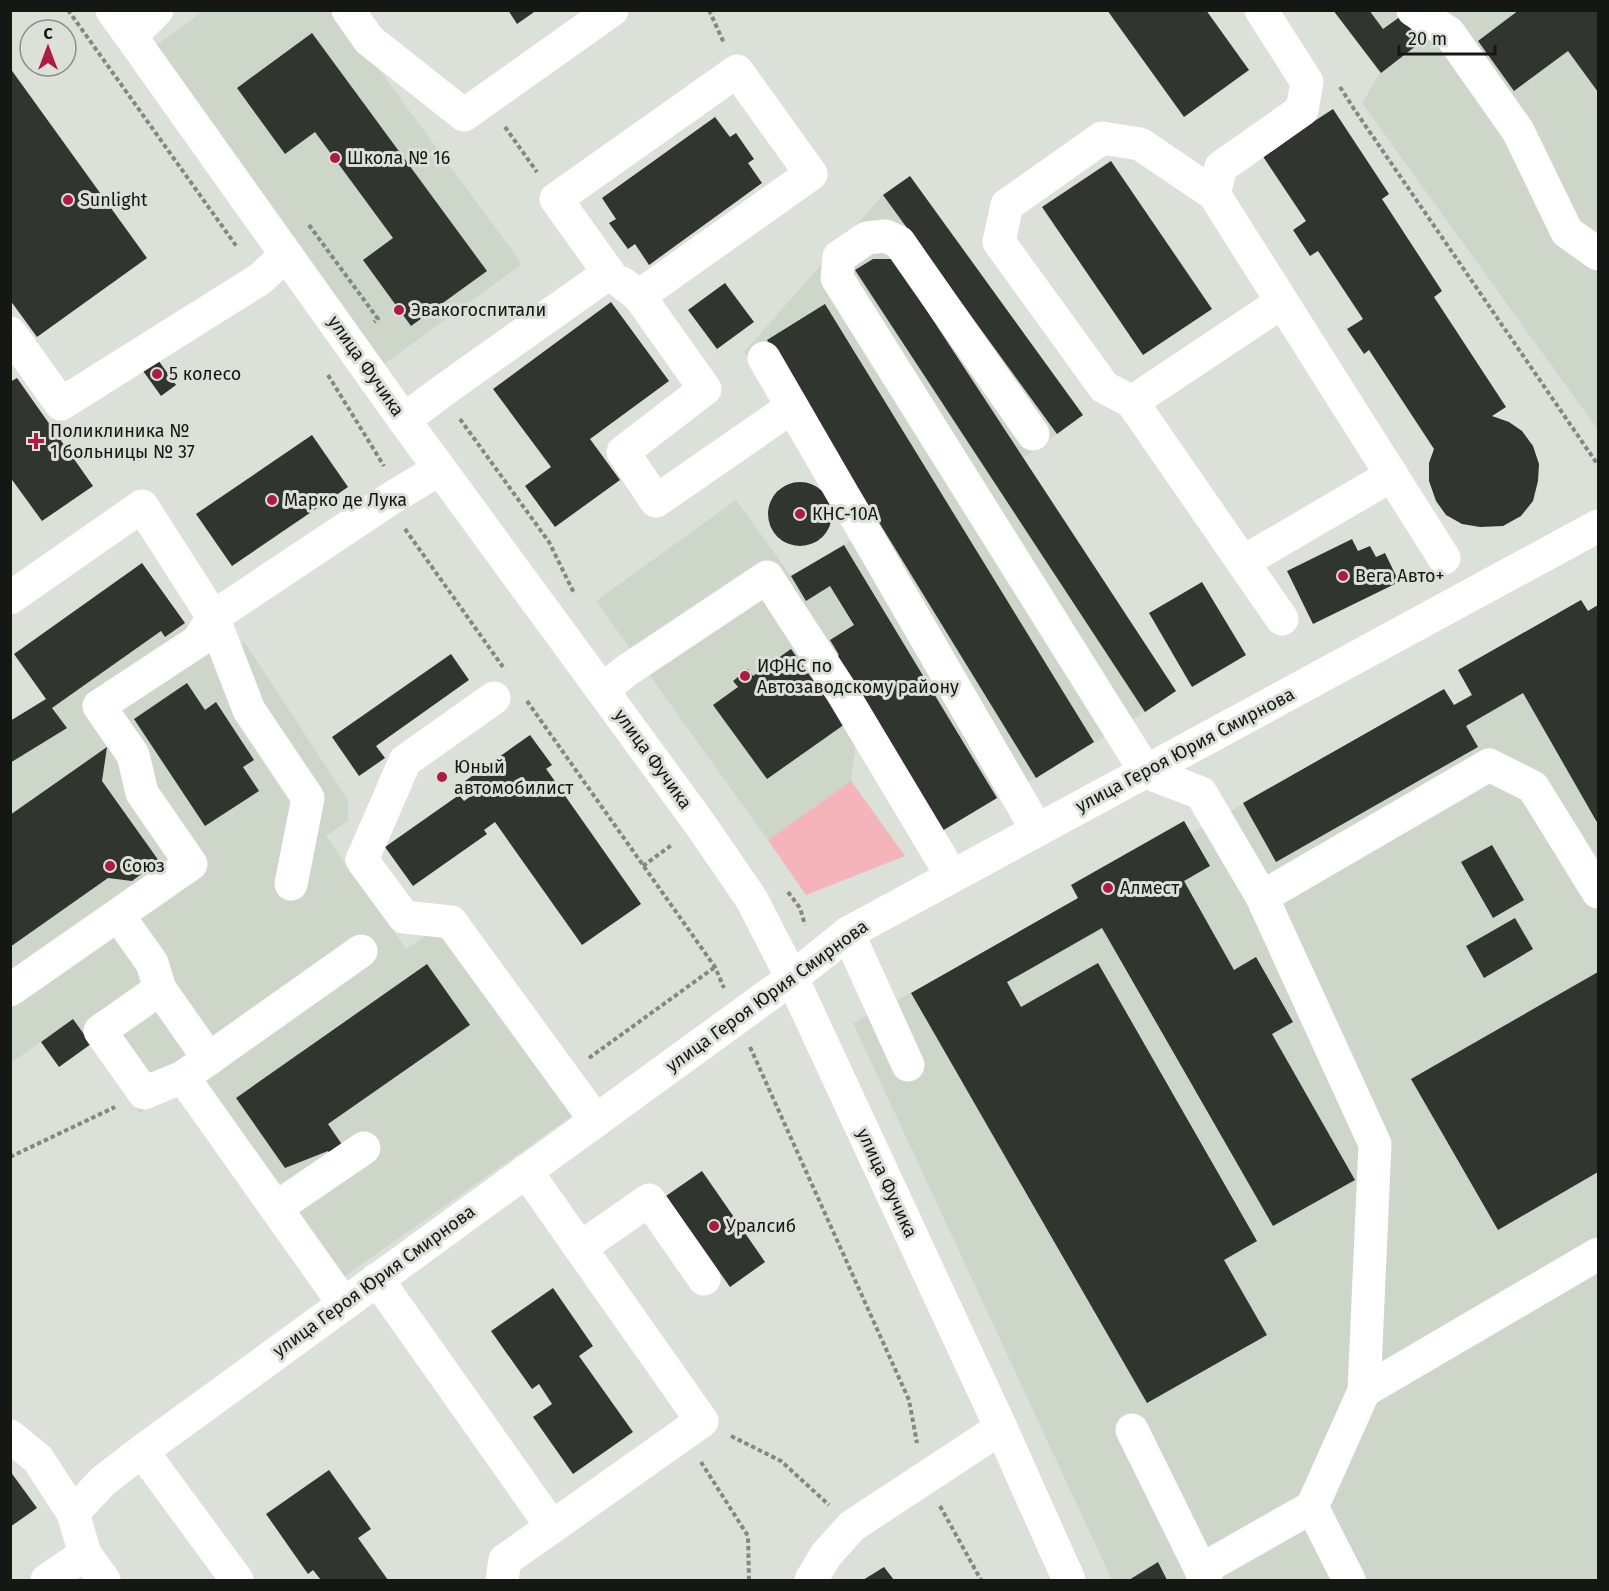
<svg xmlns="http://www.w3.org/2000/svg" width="1609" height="1591" viewBox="0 0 1609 1591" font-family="'Fira Sans',sans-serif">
  <rect width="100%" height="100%" fill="#dbe0d8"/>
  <!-- built -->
  <g fill="#cdd6c8">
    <polygon points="204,11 336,11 522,264 380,367 148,51"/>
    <polygon points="1333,11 1598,11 1598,430 1362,103 1380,73"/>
    <polygon points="910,176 1083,415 1023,458 1176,691 1145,712 1036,778 997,798 937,834 856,741 851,781 768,840 596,601 736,500 791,576 858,536 744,352 883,195"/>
    <polygon points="1581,600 1588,611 1598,605 1598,1580 1112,1580 853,1023 911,993 1078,898 1071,885 1184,821 1192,833 1444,689 1454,705 1472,694 1458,670"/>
    <polygon points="185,623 205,651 245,643 348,800 348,821 326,836 406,949 438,927 572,1116 321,1293 175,1088 140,1113 73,1019 11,1063 11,763 66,728 52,708 161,631 165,637"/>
  </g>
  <!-- green -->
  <polygon fill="#f5b4b9" points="851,781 905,856 806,895 768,840"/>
  <!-- building -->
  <g fill="#31352f">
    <polygon points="508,10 537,10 517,24"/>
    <polygon points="1107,10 1206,10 1249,70 1184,117"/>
    <polygon points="1333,10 1369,10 1383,29 1401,16 1421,42 1381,73"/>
    <polygon points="1519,10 1598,10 1598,92 1568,51 1514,91 1478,41"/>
    <polygon points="312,33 487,271 411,326 363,260 393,238 315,132 285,154 237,88"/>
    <polygon points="10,68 147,258 37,337 10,300"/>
    <polygon points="1333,109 1389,194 1382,199 1442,291 1434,297 1506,407 1492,416 1509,422 1522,431 1533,446 1539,464 1538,481 1533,501 1521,516 1503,526 1480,527 1462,524 1446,515 1436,501 1429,481 1429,463 1434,449 1369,350 1364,354 1347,329 1363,319 1318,251 1310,256 1293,230 1306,221 1262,155"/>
    <polygon points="715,117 730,137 736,133 754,159 748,163 762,183 649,265 635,244 628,249 609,223 616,219 602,198"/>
    <polygon points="1111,161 1212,309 1143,355 1042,207"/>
    <polygon points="910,176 1083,415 1057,434 883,195"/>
    <polygon points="873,259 893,259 1176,691 1145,712 855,270"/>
    <polygon points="725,283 754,322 717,349 688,310"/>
    <polygon points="611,302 669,381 590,439 620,480 555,527 525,486 551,467 493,389"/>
    <polygon points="825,304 1094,742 1036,778 767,340"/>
    <polygon points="153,353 176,385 161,396 138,364"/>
    <polygon points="17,378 93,486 42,521 10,477 10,382"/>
    <polygon points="312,435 348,487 232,566 196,514"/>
    <circle cx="800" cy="514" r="32"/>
    <polygon points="1352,539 1358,551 1370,546 1376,557 1385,553 1399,582 1313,624 1287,571"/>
    <polygon points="844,545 997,798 937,834 831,659 839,655 830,640 854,625 830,586 806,601 791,576"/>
    <polygon points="142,563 185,623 165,637 161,631 52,708 67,728 10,763 10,721 46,699 14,654"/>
    <polygon points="1202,582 1246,655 1192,687 1149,613"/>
    <polygon points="1581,600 1588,611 1598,605 1598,824 1523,693 1466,726 1478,747 1276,862 1243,803 1444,689 1454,705 1472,695 1458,670"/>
    <polygon points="791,649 818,687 825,682 845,724 767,779 713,705 738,687 733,681 748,669 753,676"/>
    <polygon points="451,654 469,680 376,746 385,758 359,776 332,737"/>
    <polygon points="187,683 205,710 216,702 254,760 243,767 259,791 205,826 134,719"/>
    <polygon points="530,735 552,765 546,769 547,770 641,904 582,945 495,822 484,830 487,834 413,886 385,847 459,795 464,801 474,794 465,781"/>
    <polygon points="107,747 102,781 159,861 132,881 108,878 10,947 10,815"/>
    <polygon points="1184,821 1210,866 1184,881 1234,970 1256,957 1293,1022 1272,1034 1355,1180 1273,1226 1102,928 1007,982 1021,1007 1098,963 1257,1241 1224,1260 1267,1335 1147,1403 911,993 1078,898 1071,885"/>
    <polygon points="1492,845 1524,900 1493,918 1461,862"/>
    <polygon points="1515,918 1533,949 1484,978 1466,946"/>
    <polygon points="427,964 470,1025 328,1124 345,1149 333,1157 328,1151 285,1168 236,1098"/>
    <polygon points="1598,972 1598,1172 1498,1230 1411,1079"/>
    <polygon points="73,1019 91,1044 59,1067 41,1042"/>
    <polygon points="702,1171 765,1262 730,1287 666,1196"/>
    <polygon points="553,1288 593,1346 579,1356 633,1432 573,1474 533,1417 552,1404 539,1384 532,1389 491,1331"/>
    <polygon points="329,1470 371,1529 358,1538 388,1580 321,1580 313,1570 308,1574 266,1514"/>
    <polygon points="10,1471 37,1508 10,1527"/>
    <polygon points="1158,1562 1167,1580 1129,1580"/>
    <polygon points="884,1567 894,1580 863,1580"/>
  </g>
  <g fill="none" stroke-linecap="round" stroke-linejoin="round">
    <!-- path -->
    <g stroke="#848782" stroke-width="4" stroke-dasharray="4.5 3" stroke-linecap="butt">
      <polyline points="68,10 237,247"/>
      <polyline points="709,10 724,43"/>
      <polyline points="1340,87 1354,109 1598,465"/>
      <polyline points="505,127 537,172"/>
      <polyline points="309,225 378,319 374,322"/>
      <polyline points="328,375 384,466"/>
      <polyline points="460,419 549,542 574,593"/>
      <polyline points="405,529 503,667"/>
      <polyline points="527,701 715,967 724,988"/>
      <polyline points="643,866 673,844"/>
      <polyline points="788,892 800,908 805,925"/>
      <polyline points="750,1047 909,1400 917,1443"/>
      <polyline points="589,1058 715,967"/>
      <polyline points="10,1157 115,1107"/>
      <polyline points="731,1436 781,1461 829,1505"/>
      <polyline points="701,1462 748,1536 749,1580"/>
      <polyline points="940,1506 981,1580"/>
    </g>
    <!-- minor -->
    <g stroke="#fff" stroke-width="33">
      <polyline points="112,10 404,420 602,690 700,824 752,900 792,978 1001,1428 1069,1580"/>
      <polyline points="348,10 369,40 464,115 612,10"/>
      <polyline points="1261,10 1307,82 1302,110 1221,167 1214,194 1444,558"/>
      <polyline points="1413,10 1449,33 1518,131 1567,232 1598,254"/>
      <polyline points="131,36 157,10"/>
      <polyline points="1214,194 1140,144 1102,138 1007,205 999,242 1104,387 1132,402 1282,302"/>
      <polyline points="622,283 639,296 705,389 623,452 656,501 792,407"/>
      <polyline points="10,333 61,404 260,279 286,255"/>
      <polyline points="764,358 1037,830"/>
      <polyline points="1132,402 1282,619"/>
      <polyline points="404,420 441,392 609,273 556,199 737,71 811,174 639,296"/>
      <polyline points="1033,434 899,242 885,236 867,238 839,257 837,278 1146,772 1201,793 1262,897 1375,1144 1364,1391 1312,1507 1349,1580"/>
      <polyline points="1243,562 1392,475"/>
      <polyline points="10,598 142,506 213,617 249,710 308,798 291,884"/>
      <polyline points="602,690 626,671 767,577 843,694 952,876"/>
      <polyline points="494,698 405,761 362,860 404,917 451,922 596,1121"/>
      <polyline points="1262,897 1489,765 1533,787 1598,892"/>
      <polyline points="118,915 152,963 160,989 209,1059"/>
      <polyline points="848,933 908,1065"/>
      <polyline points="160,989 100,1031 144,1093 183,1077 361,951"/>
      <polyline points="10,990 191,864 142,793 133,755 99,706 198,641 213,617 393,497 440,469"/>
      <polyline points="183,1077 344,1304"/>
      <polyline points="276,1208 364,1148"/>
      <polyline points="580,1248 649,1200 704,1279"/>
      <polyline points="377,1279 552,1527 702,1421 526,1171"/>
      <polyline points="1364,1391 1598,1254"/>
      <polyline points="1132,1430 1201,1570"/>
      <polyline points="10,1436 38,1459 73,1513"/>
      <polyline points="142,1451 237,1580"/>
      <polyline points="85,1554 104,1580"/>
      <polyline points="47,1580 85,1554 73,1513 103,1481 142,1451 792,978 848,933 1598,526"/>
      <polyline points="502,1580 505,1560 552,1527"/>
      <polyline points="811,1580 826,1555 852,1526 1001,1428"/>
      <polyline points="1206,1580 1201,1570 1312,1507"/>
    </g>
  </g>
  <!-- markers -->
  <g fill="#ae1a41" stroke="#dbe0d8" stroke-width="2">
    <circle cx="335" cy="158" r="6"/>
    <circle cx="68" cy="200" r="6"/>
    <circle cx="399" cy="310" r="6"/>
    <circle cx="157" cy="374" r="6"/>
    <path d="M33 432h6v6h6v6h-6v6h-6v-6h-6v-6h6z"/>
    <circle cx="272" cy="500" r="6"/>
    <circle cx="800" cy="514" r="6"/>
    <circle cx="1343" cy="576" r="6"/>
    <circle cx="745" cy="676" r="6"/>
    <circle cx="442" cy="777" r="6"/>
    <circle cx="110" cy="866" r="6"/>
    <circle cx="1108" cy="888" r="6"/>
    <circle cx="714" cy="1226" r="6"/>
  </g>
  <g text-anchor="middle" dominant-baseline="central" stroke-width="6" stroke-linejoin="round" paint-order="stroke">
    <!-- poi labels -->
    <g font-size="18" fill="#151714" stroke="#dbe0d8" text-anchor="start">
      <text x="347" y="158">Школа № 16</text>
      <text x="80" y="200">Sunlight</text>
      <text x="411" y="310">Эвакогоспитали</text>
      <text x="169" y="374">5 колесо</text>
      <text x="50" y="431">Поликлиника №<tspan x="50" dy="21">1 больницы № 37</tspan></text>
      <text x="284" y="500">Марко де Лука</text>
      <text x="812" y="514">КНС-10А</text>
      <text x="1355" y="576">Вега Авто+</text>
      <text x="757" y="666">ИФНС по<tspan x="757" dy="21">Автозаводскому району</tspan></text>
      <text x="454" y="767">Юный<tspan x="454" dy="21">автомобилист</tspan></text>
      <text x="122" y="866">Союз</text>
      <text x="1120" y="888">Алмест</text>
      <text x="726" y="1226">Уралсиб</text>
    </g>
    <!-- street labels -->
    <g font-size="18" fill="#151714" stroke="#dbe0d8">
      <text transform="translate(366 366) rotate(55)">улица Фучика</text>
      <text transform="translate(1185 750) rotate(-28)">улица Героя Юрия Смирнова</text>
      <text transform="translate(653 759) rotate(54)">улица Фучика</text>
      <text transform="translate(767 996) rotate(-36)">улица Героя Юрия Смирнова</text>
      <text transform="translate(887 1183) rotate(65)">улица Фучика</text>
      <text transform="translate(374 1281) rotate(-36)">улица Героя Юрия Смирнова</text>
    </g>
  </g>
  <!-- border -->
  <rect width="1609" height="1591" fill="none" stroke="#151714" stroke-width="24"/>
  <!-- north arrow -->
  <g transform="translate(48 48)"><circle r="28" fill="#dbe0d8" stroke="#8c908a" stroke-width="1.5"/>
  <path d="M0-4.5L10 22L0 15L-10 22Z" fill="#ae1a41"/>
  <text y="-9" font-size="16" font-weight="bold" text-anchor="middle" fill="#151714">С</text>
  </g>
  <!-- scale -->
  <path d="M1399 45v9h96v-9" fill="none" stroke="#151714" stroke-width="3"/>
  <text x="1408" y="45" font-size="18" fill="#151714" stroke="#dbe0d8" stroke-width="4.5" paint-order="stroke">20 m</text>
</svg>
